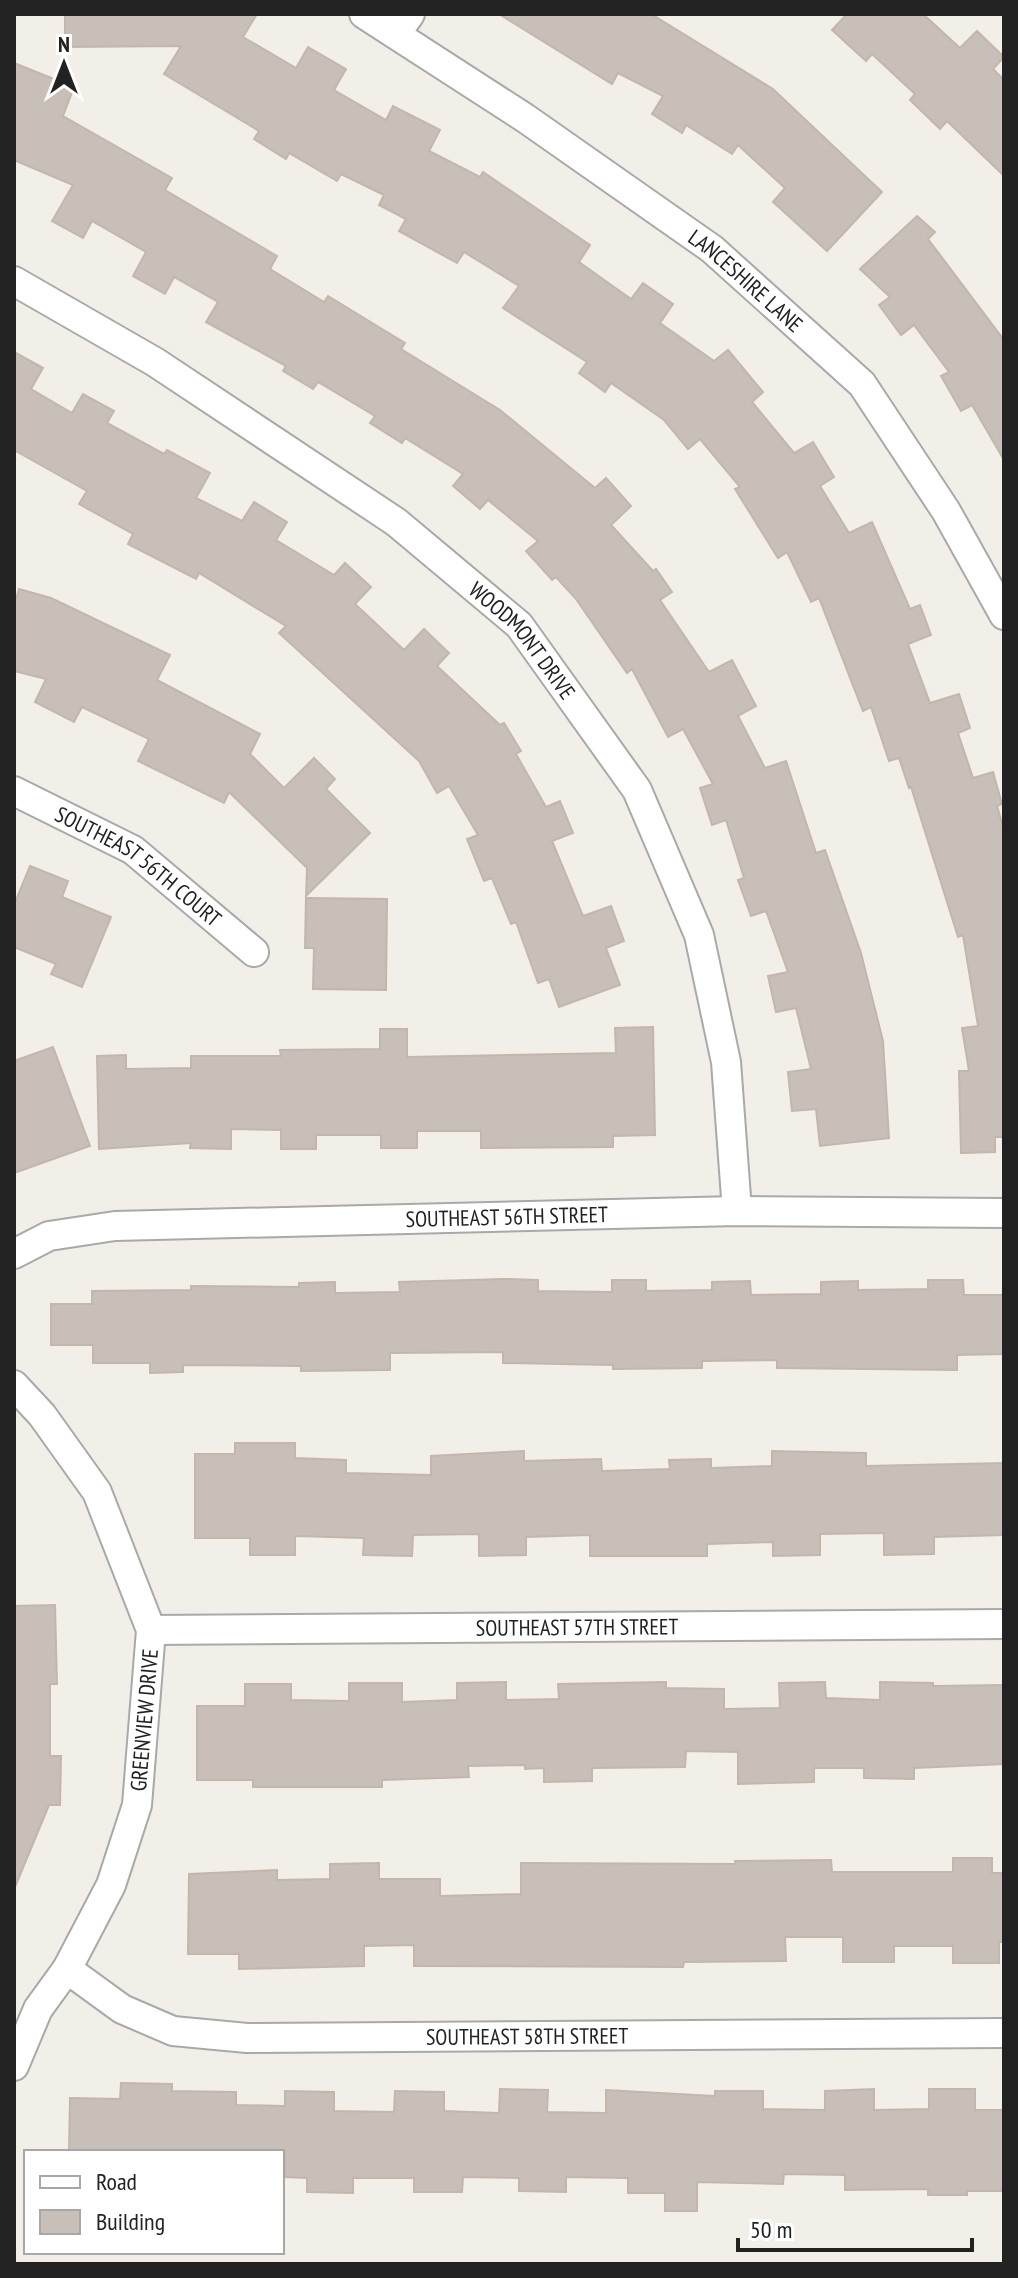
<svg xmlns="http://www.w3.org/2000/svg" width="1018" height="2278" viewBox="0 0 1018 2278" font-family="'PT Sans Narrow',sans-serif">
  <rect width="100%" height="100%" fill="#f2efe9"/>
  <!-- building -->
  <g fill="#c7bfb8" stroke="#c4b6ab" stroke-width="2">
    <polygon points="65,14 257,14 243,37 296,68 308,47 346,69 334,90 386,120 393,106 440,130 429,151 480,177 483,172 590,245 579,262 631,299 643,283 673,304 660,323 714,361 728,350 763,392 752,402 794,453 813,442 834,477 820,486 849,533 872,522 910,609 920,605 931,635 908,644 930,703 959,694 970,728 958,733 973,778 993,772 1002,804 997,806 1004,830 1004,1137 995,1137 995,1152 961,1153 959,1071 969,1071 962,1028 978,1026 963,935 958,937 911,787 909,788 899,758 889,761 871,707 863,711 819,598 811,602 787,552 778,558 735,489 740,487 700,439 688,449 664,420 611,383 605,392 579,373 587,362 503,308 519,286 464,252 457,263 399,231 406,219 379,205 384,195 341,174 337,181 289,153 286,159 254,139 259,131 164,74 181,46 65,47"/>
    <polygon points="499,14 651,14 773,89 882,192 827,251 773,202 785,188 738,145 732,154 686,125 682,133 652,114 663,96 618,73 612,84"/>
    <polygon points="847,14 923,14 960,48 977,31 1004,57 993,69 1004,80 1004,176 947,121 940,129 910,100 915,94 872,54 866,61 832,30"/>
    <polygon points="14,63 74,87 63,116 172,178 165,190 277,256 270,269 324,302 328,296 405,343 401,349 500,410 595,488 606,478 631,506 611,525 653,571 656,569 672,592 660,600 709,672 732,660 756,706 738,716 765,768 786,761 816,853 825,850 861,953 883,1041 889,1138 820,1146 816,1109 792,1111 788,1072 811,1069 796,1008 776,1012 768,976 788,972 766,911 751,916 738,880 744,878 726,820 712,825 700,788 713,784 683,729 668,737 632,669 627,673 576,599 556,577 552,580 526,551 538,541 488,500 480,509 453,486 463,474 405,438 402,443 370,423 375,416 318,382 313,389 283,371 286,366 206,322 218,302 174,277 165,294 133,276 146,252 92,221 83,238 52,221 73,185 14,160"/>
    <polygon points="917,216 935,232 928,239 1004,340 1004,460 972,405 961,411 941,376 949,372 914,325 901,335 879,305 890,297 860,269"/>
    <polygon points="14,352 43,368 31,389 72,413 83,394 114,411 107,423 164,454 167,450 210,473 196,498 242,521 254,502 287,522 276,540 334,575 345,563 371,587 355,604 404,650 424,629 449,653 437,666 500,725 504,723 521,751 516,754 546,807 560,801 573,833 552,841 583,916 611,906 624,941 606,948 620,985 559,1007 549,979 538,983 516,922 511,924 492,878 484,881 467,839 478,835 449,786 437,793 419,761 279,633 286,626 199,573 196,579 128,544 133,534 79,504 87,491 14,450"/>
    <polygon points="19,589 51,598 170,655 157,680 260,734 250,754 284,788 314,758 335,779 326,789 370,833 306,896 307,868 229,792 224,803 138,761 149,739 82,707 74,722 35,702 46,679 14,671 14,606"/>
    <polygon points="30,866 68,881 62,897 111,917 82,987 51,974 56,964 14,947 14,905"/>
    <polygon points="306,898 387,899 386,990 313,989 314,948 305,948"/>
    <polygon points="653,1027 655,1135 613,1136 613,1147 481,1148 481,1131 417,1131 417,1148 381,1148 381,1135 316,1135 316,1149 281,1149 281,1130 231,1129 231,1149 190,1148 191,1143 99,1149 97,1056 126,1055 126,1069 191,1068 191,1056 281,1056 280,1050 380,1049 380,1029 407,1029 407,1057 616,1053 615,1028"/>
    <polygon points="53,1047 90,1146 14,1173 14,1061"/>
    <polygon points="504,1279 538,1280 538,1291 612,1292 612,1280 646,1280 646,1291 712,1290 712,1282 750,1281 751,1295 821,1294 821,1282 858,1281 858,1290 928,1289 928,1280 963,1280 964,1295 1004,1295 1004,1354 957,1355 957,1370 777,1368 777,1360 702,1361 702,1368 613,1369 613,1365 503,1363 503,1352 390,1353 390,1370 301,1371 301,1366 183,1365 183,1372 150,1373 150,1363 93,1363 93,1345 51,1345 51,1304 92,1304 92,1291 191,1290 191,1286 299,1287 299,1283 335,1282 335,1293 400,1292 399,1282"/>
    <polygon points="235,1443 295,1443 295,1458 346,1460 346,1473 431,1475 431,1456 524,1451 524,1461 601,1459 602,1471 670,1469 669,1460 711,1459 711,1468 772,1466 772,1451 866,1453 866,1466 1004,1463 1004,1535 934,1537 934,1554 884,1555 884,1533 820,1534 820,1555 773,1556 773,1542 707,1544 707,1556 590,1556 590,1535 526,1537 526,1555 479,1556 479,1534 413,1535 412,1556 363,1555 364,1538 295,1536 295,1555 250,1555 250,1538 195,1538 195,1454 235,1454"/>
    <polygon points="55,1605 57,1684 50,1684 50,1756 61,1756 60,1805 49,1805 15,1887 14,1606"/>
    <polygon points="506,1682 506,1700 559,1699 558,1684 666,1682 666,1688 724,1689 724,1709 780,1708 779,1683 825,1682 826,1698 880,1700 880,1682 933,1683 933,1686 1004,1685 1004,1764 914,1768 914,1779 864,1778 864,1768 814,1768 814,1782 738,1784 738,1752 686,1751 685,1767 592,1768 592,1781 544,1782 544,1768 525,1769 525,1765 468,1766 469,1777 382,1780 382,1787 253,1787 253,1780 197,1780 197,1706 245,1706 245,1684 291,1684 291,1700 349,1701 349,1683 402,1683 402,1702 457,1700 457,1683"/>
    <polygon points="953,1858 992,1858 992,1873 1004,1873 1004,1942 999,1942 999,1963 953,1963 953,1946 894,1946 894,1962 843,1962 843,1937 785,1937 786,1961 684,1962 683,1967 414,1966 414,1945 364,1946 364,1966 239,1969 239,1954 188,1954 189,1874 277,1870 277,1880 330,1879 330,1864 379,1863 379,1879 440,1879 440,1896 521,1894 521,1863 736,1864 735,1861 831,1860 832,1872 953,1872"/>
    <polygon points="121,2083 172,2084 172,2091 236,2092 236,2105 285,2106 285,2091 334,2092 334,2111 394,2112 395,2091 444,2092 444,2111 499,2113 500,2089 548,2090 547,2112 606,2113 606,2090 715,2096 715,2091 763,2091 763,2109 825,2110 825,2091 874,2089 874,2110 929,2109 929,2089 975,2089 975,2110 1004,2110 1004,2191 967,2191 967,2195 928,2195 928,2189 845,2190 845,2175 784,2174 783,2184 697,2182 697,2211 665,2211 665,2193 628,2193 628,2178 566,2177 566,2192 519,2191 519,2178 463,2177 462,2192 414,2192 414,2178 353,2178 353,2193 307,2192 307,2178 285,2177 285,2152 69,2152 70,2098 120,2099"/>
  </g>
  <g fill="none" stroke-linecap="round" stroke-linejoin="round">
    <defs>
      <g id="street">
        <path id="s1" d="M364,14l161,104 187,131 150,135 84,127 58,104"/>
        <polyline points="396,34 410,14"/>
        <path id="s2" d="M14,281l141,81 241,160 123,103 118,165 62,145 27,127 11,149"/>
        <path id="s3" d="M14,791l119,59 121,102"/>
        <path id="s4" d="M14,1254l35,-18 66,-10 622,-15 267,2"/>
        <polyline points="14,1385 42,1415 97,1492 151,1630 137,1805 111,1885 67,1969 38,2009 14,2066"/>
        <path id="s5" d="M151,1630l853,-6"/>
        <path id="s6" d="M67,1969l55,40 51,22 74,7 757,-5"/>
      </g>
    </defs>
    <!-- street casing -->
    <use href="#street" stroke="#a9a9a9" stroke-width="32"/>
    <!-- street -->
    <use href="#street" stroke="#fff" stroke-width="28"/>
  </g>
  <g text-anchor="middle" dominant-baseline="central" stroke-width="6" stroke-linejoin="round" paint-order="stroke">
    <!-- street labels -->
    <g font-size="22" fill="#222" stroke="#fff">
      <text stroke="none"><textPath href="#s1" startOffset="466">LANCESHIRE LANE</textPath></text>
      <text stroke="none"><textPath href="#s2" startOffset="626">WOODMONT DRIVE</textPath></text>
      <text stroke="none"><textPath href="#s3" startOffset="146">SOUTHEAST 56TH COURT</textPath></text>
      <text stroke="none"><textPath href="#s4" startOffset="498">SOUTHEAST 56TH STREET</textPath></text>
      <text stroke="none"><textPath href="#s5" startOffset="426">SOUTHEAST 57TH STREET</textPath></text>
      <text transform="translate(144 1720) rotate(-85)">GREENVIEW DRIVE</text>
      <text stroke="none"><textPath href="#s6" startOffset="478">SOUTHEAST 58TH STREET</textPath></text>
    </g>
  </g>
  <!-- border -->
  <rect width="1018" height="2278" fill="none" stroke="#222222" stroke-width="32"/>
  <!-- legend -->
  <rect x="24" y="2150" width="260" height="104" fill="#ffffff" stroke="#a7a7a7" stroke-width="2"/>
  <rect x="40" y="2176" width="40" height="12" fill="#ffffff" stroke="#a7a7a7" stroke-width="2"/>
  <text x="96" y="2190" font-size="24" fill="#222222">Road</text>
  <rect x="40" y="2210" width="40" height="24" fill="#c7bfb8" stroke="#a7a7a7" stroke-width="2"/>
  <text x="96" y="2230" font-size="24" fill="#222222">Building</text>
  <!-- north arrow -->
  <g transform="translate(64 64)" stroke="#ffffff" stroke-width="6" paint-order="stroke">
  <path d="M0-6L14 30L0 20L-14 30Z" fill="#222222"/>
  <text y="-12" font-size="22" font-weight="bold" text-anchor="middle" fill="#222222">N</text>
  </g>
  <!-- scale -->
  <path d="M738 2238v12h234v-12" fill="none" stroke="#222222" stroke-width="4"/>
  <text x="750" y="2238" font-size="24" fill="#222222" stroke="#ffffff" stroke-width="6" paint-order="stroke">50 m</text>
</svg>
